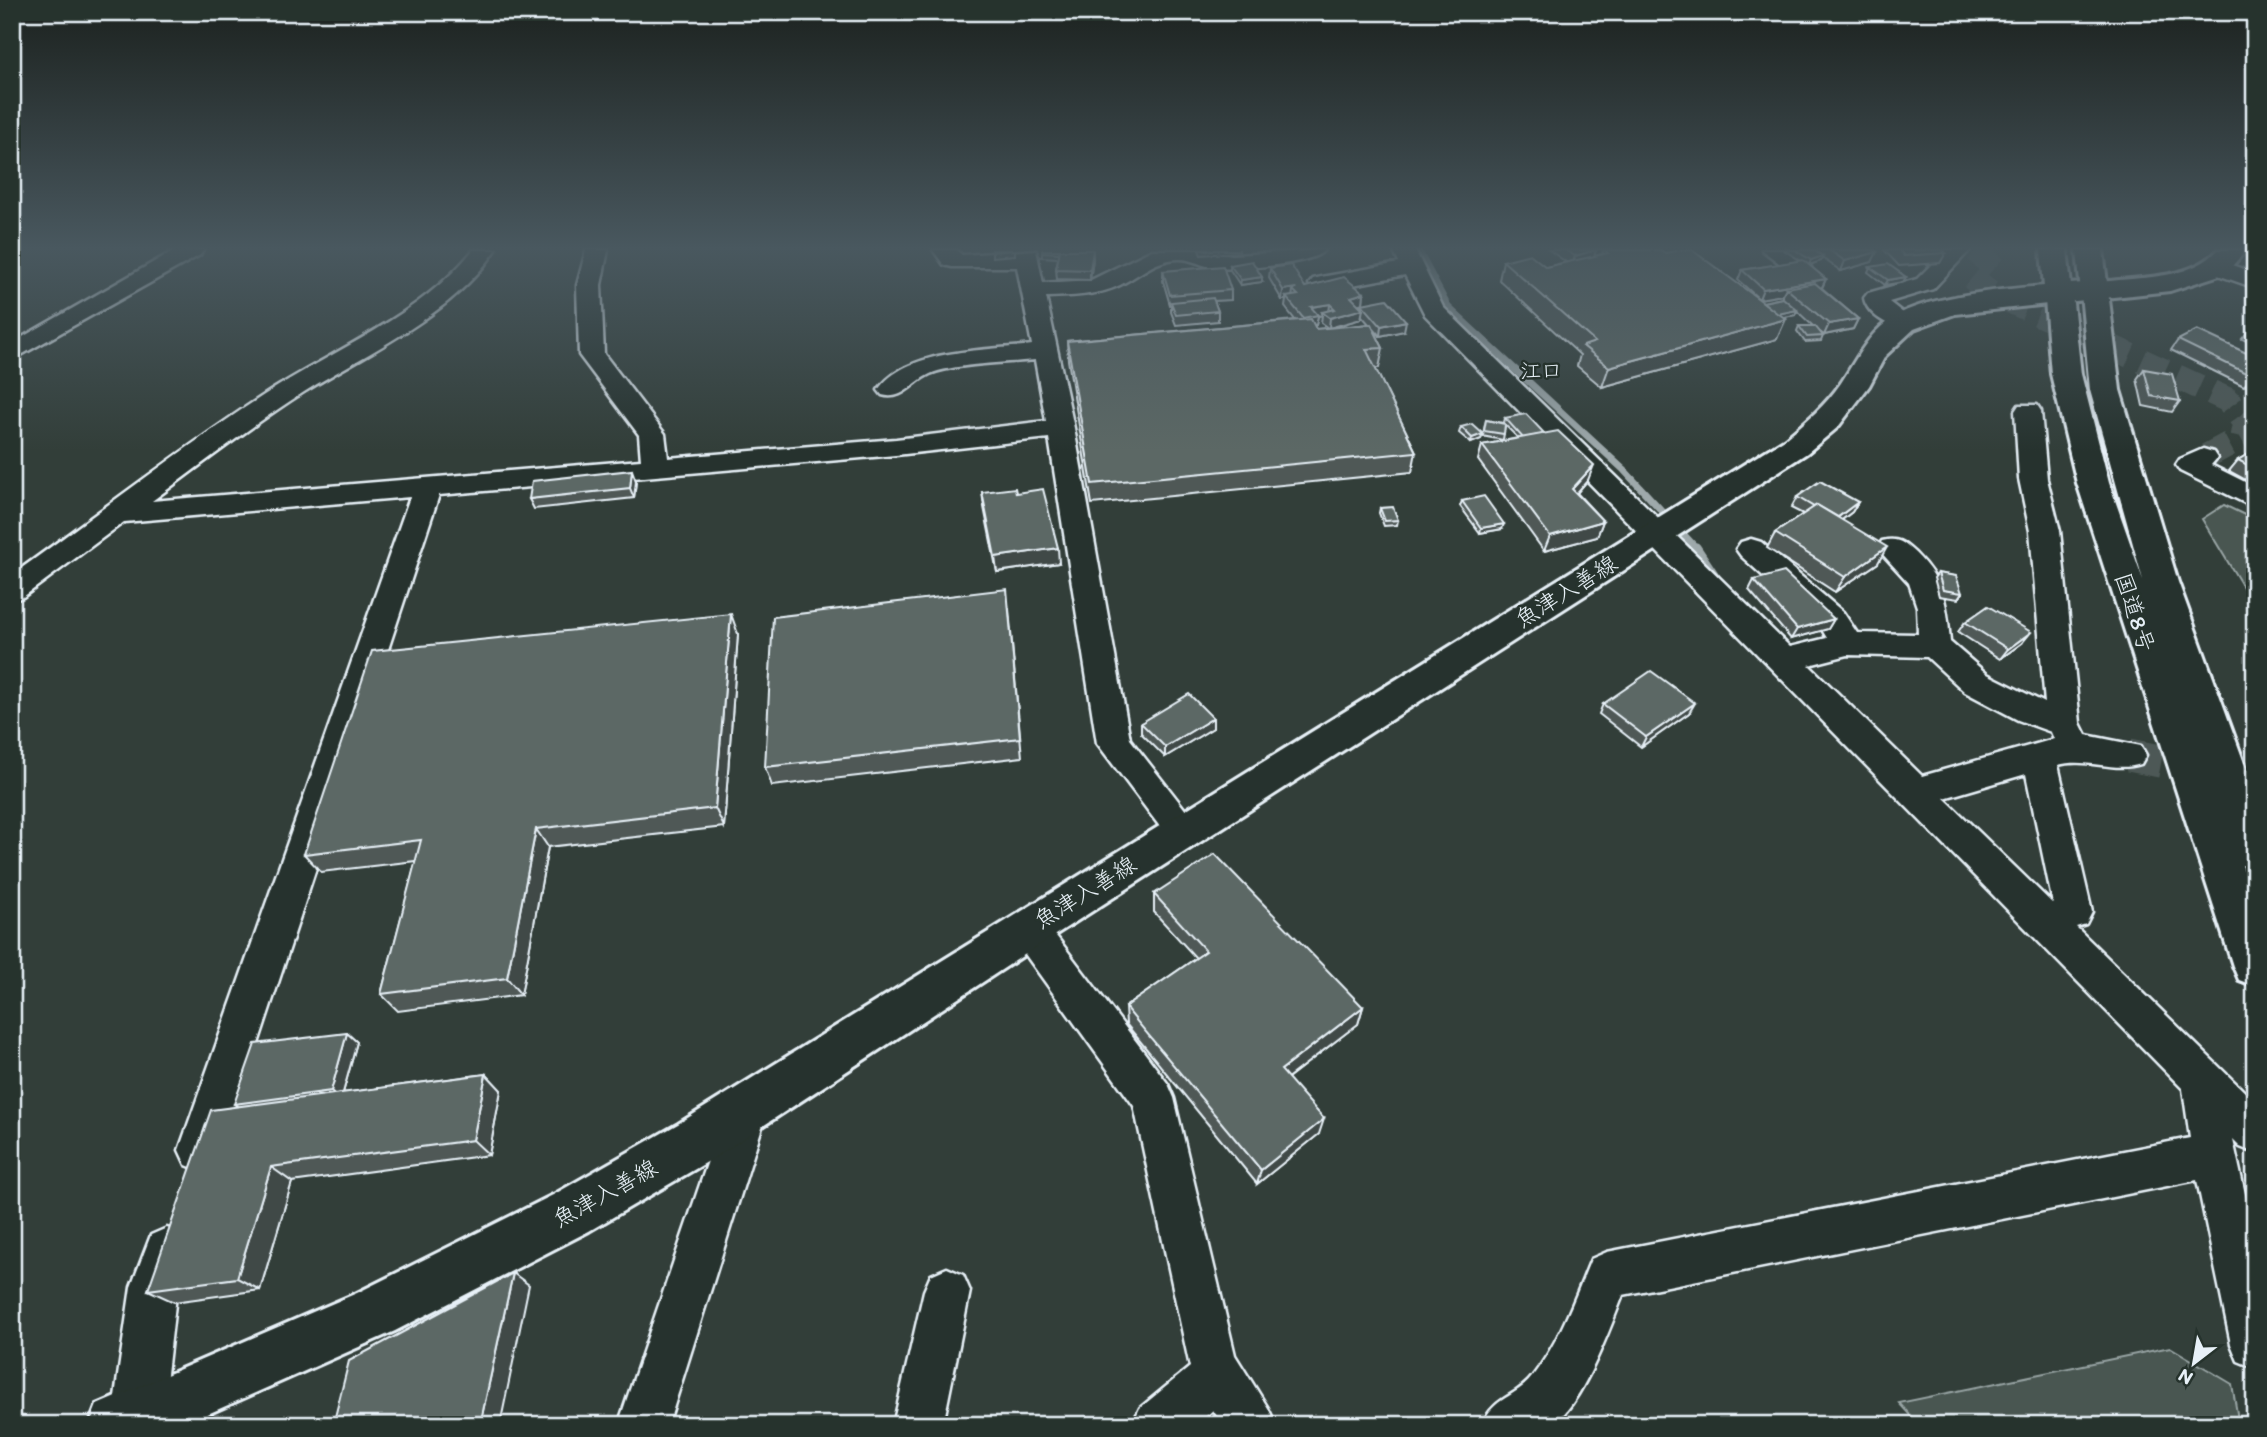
<svg xmlns="http://www.w3.org/2000/svg" width="2267" height="1437" viewBox="0 0 2267 1437" font-family="Itim,'Klee One',sans-serif">
  <rect width="100%" height="100%" fill="#323e39"/>
  <filter id="ink" filterUnits="userSpaceOnUse"><feTurbulence type="fractalNoise" baseFrequency=".0143" numOctaves="2"/><feDisplacementMap in="SourceGraphic" scale="14" xChannelSelector="R" yChannelSelector="G"/><feConvolveMatrix kernelMatrix="1 2 1 2 8 2 1 2 1" color-interpolation-filters="sRGB"/></filter>
  <g filter="url(#ink)">
    <!-- green -->
    <g fill="#495651" stroke="#98a4a4" stroke-width="2">
      <polygon points="2224,505 2255,520 2255,607 2202,519"/>
      <polygon points="2170,1347 2232,1384 2239,1425 1919,1425 1899,1403"/>
    </g>
    <g fill="none" stroke-linecap="round" stroke-linejoin="round">
      <!-- stream-far1 -->
      <polyline stroke="#9ea9ab" stroke-width="7" points="1418,250 1448,307 1624,470 1697,549"/>
      <!-- stream -->
      <polyline stroke="#9ea9ab" stroke-width="9" points="1696,547 1716,577"/>
      <!-- minor-tunnel-far1 -->
      <polyline stroke="#4d5956" stroke-width="25" stroke-dasharray="25 13" stroke-linecap="butt" points="1994,250 1970,276 1988,291 2228,400 2245,423 2242,437 2203,458"/>
      <!-- minor-tunnel -->
      <polyline stroke="#4d5956" stroke-width="33" stroke-dasharray="33 17" stroke-linecap="butt" points="2129,755 2255,779"/>
      <defs>
        <g id="minor">
          <polygon points="175,250 203,250 200,255 12,360 12,343"/>
          <path d="M473,250h23c-45,66 -126,101 -192,142 -52,33 -102,72 -152,109l489,-41 -2,-25 -60,-80 -2,-70 9,-35h22l-7,35 3,69 61,80 3,24 228,-19 150,-18 -11,-61c-28,3 -82,4 -105,14 -18,8 -27,27 -48,21l-4,-5c29,-42 108,-39 154,-45l-15,-78h-65l-8,-2 -11,-15h23l6,5 74,-5 7,33 48,-3 61,-30h52l28,5 92,-5c-10,15 -90,20 -109,18 -13,-2 -25,-10 -36,-9 -23,0 -39,16 -59,26 -23,11 -48,11 -74,12l28,131 56,311 71,91 -5,10 -13,5 -13,-5 -73,-97 -48,-305 -153,17 -457,40 -216,655 -7,15 -15,6 -15,-6 -7,-15 231,-653 -286,25 -101,75 -11,4v-26c84,-60 166,-124 252,-180 69,-45 157,-79 209,-145z"/>
          <path d="M1393,250h22l28,57 347,340 37,-9 -6,-10 -80,-72 -5,-7 5,-7 10,-3 10,3 82,70 14,21 61,1 -1,-27 -8,-24 -32,-35 5,-7c16,-4 21,1 33,12 29,29 32,49 35,89l37,32 58,29 -15,-172 -11,-52 -4,-68 4,-6h18l4,6 6,68 13,52 20,192 6,12 55,11 5,9 -5,9c-27,9 -55,-7 -83,1l34,147 -6,12 -10,3 179,175v51l-15,-6 -7,-7 22,99v129l-17,-7 -7,-17 -34,-164 -574,115c-11,28 -45,122 -75,130 -19,5 -46,0 -66,0 12,-29 34,-27 50,-48 28,-36 42,-77 59,-118l16,-7 583,-114 -7,-49 -758,-774 -20,-40 -84,16 -8,-2 -4,-5 4,-5 8,-2 78,-14zM1848,655l79,2 38,35 53,28 33,12 3,7 -132,37 -113,-111zM2026,774l27,130 -109,-106z"/>
          <polygon points="1585,250 1611,250 1619,258 1608,265 1600,263"/>
          <polygon points="1762,250 1788,250 1811,267 1807,272 1791,272"/>
          <path d="M1946,250h24l-37,39 -44,13 27,21 -3,5c-17,4 -46,-12 -49,-30l4,-5 49,-14z"/>
          <polygon points="2217,260 2255,273 2255,288 2209,272 2205,267 2209,262"/>
          <polygon points="2203,449 2213,452 2217,458 2211,465 2255,487 2255,508 2180,471 2176,465 2180,459"/>
          <polygon points="1028,911 1041,916 1168,1084 1174,1098 1235,1355 1268,1408 1276,1425 1223,1425 1213,1410 1196,1425 1132,1425 1140,1408 1190,1367 1134,1106 1015,940 1009,928 1015,916"/>
          <polygon points="747,1088 762,1094 768,1108 668,1425 618,1425 726,1108 732,1094"/>
          <polygon points="167,1228 183,1235 190,1251 177,1287 162,1417 158,1425 116,1425 112,1417 131,1287 151,1235"/>
          <polygon points="947,1268 963,1275 970,1291 943,1425 893,1425 924,1291 931,1275"/>
        </g>
        <path id="secondary" d="M2218,250h28l-20,23 -56,18 -215,23 -41,15 -29,27 -16,30 -31,41 -31,26 -763,489 -330,216 -125,73 -194,100 -212,94h-94l8,-20 260,-112 196,-98 125,-71 1107,-685c21,-17 41,-34 56,-56 16,-24 27,-50 53,-66 47,-29 168,-31 225,-37 34,-3 75,-4 99,-30z"/>
        <polygon id="trunk" points="2041,250 2067,250 2081,374 2109,483 2143,580 2090,390 2077,250 2103,250 2120,390 2178,582 2255,793 2255,869 2242,865 2255,901 2255,986 2239,980 2233,966 2077,483 2051,374"/>
      </defs>
      <!-- minor casing -->
      <use href="#minor" stroke="#e8f1f8" stroke-width="5"/>
      <!-- secondary casing -->
      <use href="#secondary" stroke="#e8f1f8" stroke-width="6"/>
      <!-- trunk casing -->
      <use href="#trunk" stroke="#e8f1f8" stroke-width="6"/>
      <!-- minor -->
      <use href="#minor" fill="#26332d" fill-rule="evenodd"/>
      <!-- secondary -->
      <use href="#secondary" fill="#26332d" fill-rule="evenodd"/>
      <!-- trunk -->
      <use href="#trunk" fill="#26332d" fill-rule="evenodd"/>
    </g>
    <!-- wall -->
    <g fill="#4f5957" stroke="#e8f1f8" stroke-width="2" fill-rule="evenodd">
      <polygon points="992,250 1015,250 1015,255 992,257"/>
      <polygon points="1042,250 1093,259 1090,280 1057,279 1056,269 1058,258 1042,257"/>
      <polygon points="1199,250 1239,250 1239,252 1201,255"/>
      <polygon points="1549,250 1596,250 1594,256 1602,254 1603,250 1665,253 1763,302 1782,298 1782,295 1759,299 1738,280 1742,270 1801,261 1784,250 1875,250 1872,262 1841,271 1822,258 1821,261 1809,265 1826,279 1822,288 1858,319 1853,329 1824,335 1820,332 1823,336 1821,341 1805,342 1797,331 1799,326 1813,326 1797,311 1795,315 1783,317 1777,339 1602,387 1577,366 1580,355 1499,280 1503,261 1546,267 1566,262"/>
      <polygon points="1884,250 1942,250 1946,253 1940,263 1899,266"/>
      <polygon points="1230,265 1262,282 1240,285 1230,270"/>
      <polygon points="1870,267 1903,282 1885,285 1868,272"/>
      <path d="M1270,268l35,19 59,6 -1,10 -4,1 3,3v-3l42,27 -24,5 -7,-8 10,20 -4,20h-4l41,84 -4,20 -320,32 -24,-144 -1,-19 228,-21 -10,-13 1,-7h-4l-13,-22zM1322,315l-1,8 7,5 -12,1 -2,-3 2,-1 2,-9zM1362,316l7,8 -39,4 31,-9z"/>
      <polygon points="1163,271 1231,290 1231,300 1214,301 1218,311 1218,321 1176,325 1171,312 1171,305 1170,305 1163,281"/>
      <polygon points="2255,327 2255,345 2242,339 2250,329"/>
      <polygon points="2178,340 2255,357 2255,380 2244,386 2171,350"/>
      <polygon points="2144,369 2180,401 2172,412 2143,406 2137,379"/>
      <polygon points="1505,418 1588,480 1577,493 1603,521 1597,537 1544,551 1478,460 1482,445 1518,438 1505,425 1503,440 1482,436 1483,435 1481,439 1471,443 1459,433 1461,427 1483,434 1486,420 1504,423"/>
      <polygon points="2255,450 2255,485 2229,471 2238,460"/>
      <polygon points="636,481 634,498 534,509 529,499"/>
      <polygon points="982,492 1016,493 1059,563 997,572 984,507"/>
      <polygon points="1797,497 1858,502 1852,512 1842,520 1878,563 1835,592 1767,548 1775,533 1803,514 1791,508"/>
      <polygon points="1462,501 1502,529 1480,533 1460,506"/>
      <polygon points="1380,508 1398,520 1397,525 1384,526 1379,513"/>
      <polygon points="1938,573 1962,593 1958,599 1939,596 1934,578"/>
      <polygon points="1754,580 1834,619 1828,629 1791,639 1749,590"/>
      <polygon points="1009,609 1022,757 772,786 765,767"/>
      <polygon points="1965,622 2022,643 2000,659 1958,632"/>
      <polygon points="738,634 724,827 548,847 521,995 398,1011 381,994 416,861 321,872 304,854"/>
      <polygon points="1603,704 1689,713 1641,747 1599,714"/>
      <polygon points="1213,718 1213,728 1165,757 1141,733 1141,723"/>
      <polygon points="1154,894 1363,1007 1358,1024 1288,1078 1319,1134 1257,1184 1126,1024 1125,1007 1196,958 1154,912"/>
      <polygon points="347,1033 357,1042 343,1093 486,1074 501,1090 489,1155 292,1182 260,1290 174,1302 148,1290 237,1106 234,1104"/>
    </g>
    <!-- shaded-wall -->
    <g fill="#404947" stroke="#e8f1f8" stroke-width="2">
      <polygon points="1093,250 1093,259 1090,280 1090,270"/>
      <polygon points="1596,250 1593,260 1572,266 1575,256"/>
      <polygon points="1877,252 1872,262 1841,271 1845,261"/>
      <polygon points="1823,256 1821,261 1809,265 1811,260"/>
      <polygon points="1262,277 1262,282 1240,285 1241,280"/>
      <polygon points="1906,277 1903,282 1885,285 1888,280"/>
      <polygon points="1826,279 1821,289 1786,288 1782,295 1759,299 1763,289"/>
      <polygon points="1296,288 1293,290 1292,299 1286,297 1286,300 1282,300 1283,290"/>
      <polygon points="1364,293 1363,303 1350,307 1351,297"/>
      <polygon points="1330,304 1329,314 1322,312 1322,315 1318,316 1316,325 1301,328 1303,318 1311,307"/>
      <polygon points="1363,309 1361,319 1329,328 1330,318"/>
      <polygon points="1797,310 1795,315 1773,319 1775,314"/>
      <polygon points="1786,319 1777,339 1602,387 1609,367"/>
      <polygon points="1858,319 1853,329 1824,335 1829,324"/>
      <polygon points="1406,321 1404,331 1380,336 1381,326"/>
      <polygon points="2255,374 2255,380 2244,386 2252,376"/>
      <polygon points="1483,434 1481,439 1471,443 1472,438"/>
      <polygon points="1594,465 1588,480 1567,504 1572,489"/>
      <polygon points="632,470 636,481 634,498 630,488"/>
      <polygon points="1858,502 1852,512 1830,529 1836,519"/>
      <polygon points="1603,521 1597,537 1544,551 1550,536"/>
      <polygon points="1504,524 1502,529 1480,533 1481,528"/>
      <polygon points="1887,547 1878,563 1835,592 1845,577"/>
      <polygon points="1058,548 1059,563 997,572 995,557"/>
      <polygon points="731,614 738,634 724,827 715,808"/>
      <polygon points="1834,619 1828,629 1791,639 1797,629"/>
      <polygon points="2031,632 2022,643 2000,659 2008,649"/>
      <polygon points="1695,703 1689,713 1641,747 1646,737"/>
      <polygon points="1213,718 1213,728 1165,757 1165,747"/>
      <polygon points="536,829 548,847 521,995 507,978"/>
      <polygon points="1363,1007 1358,1024 1277,1086 1281,1070"/>
      <polygon points="347,1033 357,1042 341,1100 331,1091"/>
      <polygon points="486,1074 501,1090 489,1155 473,1140"/>
      <polygon points="1324,1119 1319,1134 1257,1184 1261,1170"/>
      <polygon points="271,1167 292,1182 260,1290 237,1278"/>
      <polygon points="513,1273 529,1285 500,1425 480,1425"/>
    </g>
    <!-- building -->
    <g fill="#5c6865" stroke="#e8f1f8" stroke-width="2">
      <polygon points="992,250 1015,250 992,252"/>
      <polygon points="1042,250 1060,250 1059,253 1042,252"/>
      <polygon points="1060,250 1093,250 1090,270 1056,269"/>
      <polygon points="1565,250 1595,250 1575,256"/>
      <polygon points="1604,250 1661,250 1665,253 1682,250 1692,250 1786,319 1609,367 1583,346 1595,342 1503,261 1530,254 1546,267 1608,253"/>
      <polygon points="1795,250 1813,250 1823,256 1811,260"/>
      <polygon points="1829,250 1875,250 1877,252 1845,261"/>
      <polygon points="1899,250 1942,250 1946,253 1904,256"/>
      <polygon points="1803,260 1826,279 1763,289 1742,270"/>
      <polygon points="1252,261 1262,277 1241,280 1230,265"/>
      <polygon points="1888,264 1906,277 1888,280 1870,267"/>
      <polygon points="1291,265 1305,287 1344,277 1364,293 1351,297 1363,309 1330,318 1322,312 1335,309 1330,304 1311,307 1318,315 1303,318 1286,297 1298,295 1293,290 1296,288 1283,290 1270,268"/>
      <polygon points="1223,266 1231,290 1170,295 1163,271"/>
      <polygon points="1815,283 1858,319 1829,324 1786,288"/>
      <polygon points="1213,298 1218,311 1176,315 1171,302"/>
      <polygon points="1783,298 1797,310 1778,314 1763,302"/>
      <polygon points="1387,299 1406,321 1381,326 1362,304"/>
      <polygon points="1311,319 1316,329 1371,324 1383,348 1366,349 1416,452 1092,484 1067,341"/>
      <polygon points="1799,326 1815,326 1823,336 1807,337"/>
      <polygon points="2197,330 2255,357 2255,374 2252,376 2178,340"/>
      <polygon points="2144,369 2172,374 2180,401 2151,396"/>
      <polygon points="1526,414 1545,434 1523,438 1505,418"/>
      <polygon points="1486,420 1505,424 1504,434 1484,431"/>
      <polygon points="1472,424 1483,434 1472,438 1461,427"/>
      <polygon points="1558,431 1594,465 1572,489 1603,521 1550,536 1482,445"/>
      <polygon points="2255,450 2255,469 2238,460"/>
      <polygon points="632,470 630,488 529,499 532,481"/>
      <polygon points="1820,481 1858,502 1838,517 1817,505 1814,507 1797,497"/>
      <polygon points="1015,488 1016,493 1043,489 1058,548 995,557 982,492"/>
      <polygon points="1484,496 1504,524 1481,528 1462,501"/>
      <polygon points="1817,505 1887,547 1845,577 1775,533"/>
      <polygon points="1393,507 1398,520 1385,521 1380,508"/>
      <polygon points="1784,572 1834,619 1797,629 1754,580"/>
      <polygon points="1938,573 1956,576 1962,593 1943,590"/>
      <polygon points="1007,589 1020,738 765,767 773,617"/>
      <polygon points="1988,606 2031,632 2008,649 1965,622"/>
      <polygon points="731,614 715,808 536,829 507,978 381,994 421,840 304,854 372,651"/>
      <polygon points="1651,671 1695,703 1646,737 1603,704"/>
      <polygon points="1189,694 1213,718 1165,747 1141,723"/>
      <polygon points="1215,854 1363,1007 1281,1070 1324,1119 1261,1170 1125,1007 1206,951 1154,894"/>
      <polygon points="347,1033 331,1091 234,1104 255,1044"/>
      <polygon points="486,1074 473,1140 271,1167 237,1278 148,1290 211,1110"/>
      <polygon points="513,1273 480,1425 333,1425 349,1361"/>
    </g>
  </g>
  <!-- sky -->
  <linearGradient id="sky" x2="0" y2="1"><stop stop-color="#1c221f"/><stop offset="0.55" stop-color="#49585f"/><stop offset="1" stop-color="#49585f" stop-opacity="0"/></linearGradient>
  <rect width="2267" height="451" fill="url(#sky)"/>
  <g text-anchor="middle" dominant-baseline="central" stroke-width="5" stroke-linejoin="round" paint-order="stroke">
    <!-- far-neighbourhood labels -->
    <g font-size="21" fill="#e8f1f8" stroke="#26332d">
      <text x="1541" y="370">江口</text>
    </g>
    <!-- street labels -->
    <g font-size="23" fill="#e8f1f8" stroke="#26332d">
      <text transform="translate(1566 591) rotate(-32)">魚津入善線</text>
      <text transform="translate(2135 612) rotate(72)">国道8号</text>
      <text transform="translate(1085 892) rotate(-32)">魚津入善線</text>
      <text transform="translate(605 1193) rotate(-29)">魚津入善線</text>
    </g>
  </g>
  <!-- margin -->
  <rect width="2267" height="1437" fill="none" stroke="#26332d" stroke-width="42"/>
  <rect x="21" y="21" width="2225" height="1395" fill="none" stroke="#e8f1f8" stroke-width="2.5" filter="url(#ink)"/>
  <!-- north arrow -->
  <g transform="translate(2194 1363) rotate(211)" stroke="#26332d" stroke-width="5" paint-order="stroke">
  <path d="M0-5L12 26L0 18L-12 26Z" fill="#e8f1f8"/>
  <text y="-10" font-size="19" font-weight="bold" text-anchor="middle" fill="#e8f1f8">N</text>
  </g>
</svg>
